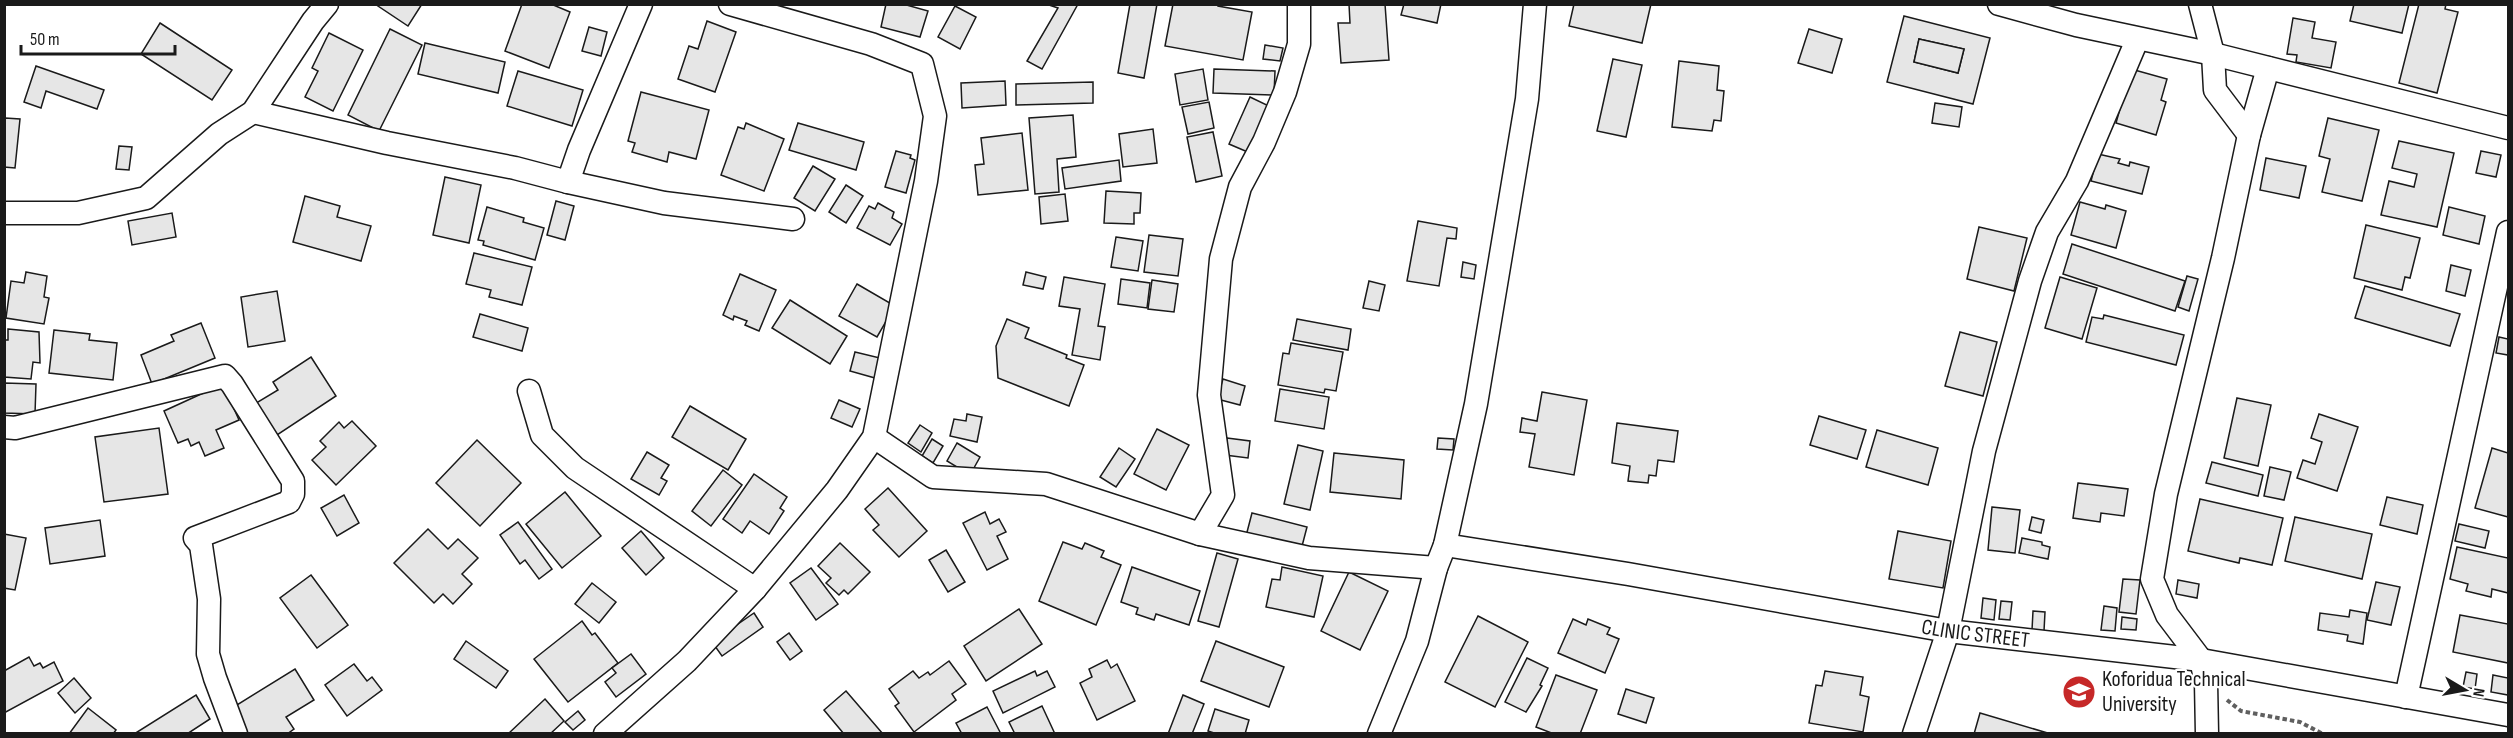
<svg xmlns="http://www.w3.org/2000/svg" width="2513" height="738" viewBox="0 0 2513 738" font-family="'Sofia Sans Condensed',sans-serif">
  <rect width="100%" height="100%" fill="#fff"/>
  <!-- building -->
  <g fill="#e6e6e6" stroke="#1a1a1a" stroke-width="1.5" fill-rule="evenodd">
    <polygon points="375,4 422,4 408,26"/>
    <polygon points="522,4 551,4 570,12 549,68 505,51"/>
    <polygon points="886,4 903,4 928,11 920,37 881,27"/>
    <polygon points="1046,4 1078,4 1042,69 1027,61 1058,8"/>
    <polygon points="1130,4 1157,4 1144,78 1118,73"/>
    <polygon points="1173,4 1218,4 1218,6 1252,12 1243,60 1165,46"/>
    <polygon points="1349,4 1385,4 1389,60 1341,63 1338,23 1350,23"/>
    <polygon points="1404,4 1441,4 1437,23 1401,15"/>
    <polygon points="1574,4 1651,4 1642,43 1569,26"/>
    <polygon points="2354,4 2409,4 2402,33 2350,21"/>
    <polygon points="2419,4 2446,4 2445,9 2458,12 2437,93 2399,83"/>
    <polygon points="955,6 976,17 960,49 938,37"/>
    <path d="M1904,16l86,22 -17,66 -86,-22zM1919,39l45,10 -6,24 -44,-11z"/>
    <polygon points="2293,18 2315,22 2312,38 2336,42 2331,68 2296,62 2297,55 2287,54"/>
    <polygon points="707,21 736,32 715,92 678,79 689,46 698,49"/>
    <polygon points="160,23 232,70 212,100 141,54"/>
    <polygon points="589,27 607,32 601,56 582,51"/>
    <polygon points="390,29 422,45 379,131 348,115"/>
    <polygon points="1809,29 1842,39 1832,73 1798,63"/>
    <polygon points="329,33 363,50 333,111 305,97 318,71 312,68"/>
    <polygon points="1919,39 1964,49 1958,73 1914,62"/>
    <polygon points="425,43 505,62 498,93 418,74"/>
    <polygon points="1265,45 1283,48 1280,61 1263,59"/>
    <polygon points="1613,59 1642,65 1626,137 1597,131"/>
    <polygon points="1679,61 1719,66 1717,90 1724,91 1721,121 1714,120 1712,131 1672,127"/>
    <polygon points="36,66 104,90 97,109 46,91 41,108 24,102"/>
    <polygon points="1203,69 1208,100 1180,105 1175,74"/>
    <polygon points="1214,69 1275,71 1274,95 1213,93"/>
    <polygon points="2131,69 2167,79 2161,100 2166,102 2156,135 2116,123"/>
    <polygon points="518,71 583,90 572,126 507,106"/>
    <polygon points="1005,81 1006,105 962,108 961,83"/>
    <polygon points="1093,82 1093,103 1016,105 1016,84"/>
    <polygon points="641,92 709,110 696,159 669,152 667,162 632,152 635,143 628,141"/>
    <polygon points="1250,97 1271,107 1250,153 1229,144"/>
    <polygon points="1209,102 1214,128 1188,134 1182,107"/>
    <polygon points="1935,103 1962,107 1959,127 1932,123"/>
    <polygon points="1073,115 1076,157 1057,159 1059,192 1035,194 1029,118"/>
    <polygon points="5,118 20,119 15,168 4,167"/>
    <polygon points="2328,118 2379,130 2362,201 2322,192 2330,159 2319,156"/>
    <polygon points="746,123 784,139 764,191 721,175 738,127 744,129"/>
    <polygon points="798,123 864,142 856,170 789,150"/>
    <polygon points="1153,129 1157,163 1123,167 1119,134"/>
    <polygon points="1213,132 1222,176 1196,182 1187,137"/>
    <polygon points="1022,133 1028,190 978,195 975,165 984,164 981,138"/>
    <polygon points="2399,141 2454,153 2437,227 2381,215 2389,181 2414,187 2417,174 2392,168"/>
    <polygon points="119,146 132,147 129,170 116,169"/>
    <polygon points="896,151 911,155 910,158 915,160 906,193 885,187"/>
    <polygon points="2481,151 2501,155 2496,177 2476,173"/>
    <polygon points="2098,154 2120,159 2118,163 2129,166 2130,162 2149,167 2142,194 2091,181"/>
    <polygon points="2266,158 2306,166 2299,198 2260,190"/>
    <polygon points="1119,160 1121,181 1065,189 1062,168"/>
    <polygon points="813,166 835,179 815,211 794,198"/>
    <polygon points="445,177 481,185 469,243 433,235"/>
    <polygon points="846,185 863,196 846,223 829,212"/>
    <polygon points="1106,191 1141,193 1140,213 1134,213 1134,224 1104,223"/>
    <polygon points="1065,194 1068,221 1041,224 1039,197"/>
    <polygon points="305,196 340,206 337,217 371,226 361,261 293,242"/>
    <polygon points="556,201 574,206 565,240 547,235"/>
    <polygon points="2080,202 2105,209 2106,205 2126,211 2116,248 2071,235"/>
    <polygon points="878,203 894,212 892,218 902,224 890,245 857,228 869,206 875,209"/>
    <polygon points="487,207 524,218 523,222 544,228 535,260 483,245 484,241 478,240"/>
    <polygon points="2449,207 2485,216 2479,244 2443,235"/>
    <polygon points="172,213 176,237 132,245 128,221"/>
    <polygon points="1418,221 1457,228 1456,239 1447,238 1439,286 1407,281"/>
    <polygon points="2366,225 2420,238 2410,278 2405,277 2402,290 2354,278"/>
    <polygon points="1979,227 2027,238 2014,291 1967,279"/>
    <polygon points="1149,235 1183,239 1178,276 1144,272"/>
    <polygon points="1116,237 1143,241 1138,271 1111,267"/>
    <polygon points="2072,244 2185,281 2175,311 2063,274"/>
    <polygon points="474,253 532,267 522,305 489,297 491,290 466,284"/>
    <polygon points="1463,262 1476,265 1474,279 1461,277"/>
    <polygon points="2451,265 2471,270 2465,296 2446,291"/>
    <polygon points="26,272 47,276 44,297 49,298 44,324 6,318 11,281 24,283"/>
    <polygon points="1026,272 1046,277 1043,289 1023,285"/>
    <polygon points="740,274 776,290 759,331 745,325 747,321 734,316 733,320 723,315"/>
    <polygon points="2187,276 2198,279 2189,311 2178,307"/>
    <polygon points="1064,277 1105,284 1098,326 1105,327 1100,360 1072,355 1080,309 1059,306"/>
    <polygon points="2060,277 2097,288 2082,339 2045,328"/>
    <polygon points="1121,279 1150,283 1147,308 1118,304"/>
    <polygon points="1152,280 1178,284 1174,312 1148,309"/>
    <polygon points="1369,281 1385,285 1379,311 1363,308"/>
    <polygon points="857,284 895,306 877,337 839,316"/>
    <polygon points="2365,286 2460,314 2450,346 2355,318"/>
    <polygon points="277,291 285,341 248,347 241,297"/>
    <polygon points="790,300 847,336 830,364 772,328"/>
    <polygon points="480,314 528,328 522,351 473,337"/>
    <polygon points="2104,315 2184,335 2176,365 2086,342 2092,317 2103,319"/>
    <polygon points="1007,319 1029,328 1025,338 1067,355 1066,358 1084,365 1069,406 998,378 996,346"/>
    <polygon points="1297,319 1351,329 1348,350 1293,340"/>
    <polygon points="201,323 215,358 152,384 141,355 174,341 171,335"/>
    <polygon points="8,329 39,332 40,363 33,362 31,379 4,377 4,340 8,340"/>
    <polygon points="54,330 90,334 89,340 117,343 113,380 49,373"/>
    <polygon points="1960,332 1997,342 1983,396 1945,386"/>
    <polygon points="2499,337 2508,339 2508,355 2496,353"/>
    <polygon points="1291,343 1343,352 1336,391 1325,389 1324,393 1278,385 1283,353 1289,354"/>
    <polygon points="855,352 880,358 875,378 850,371"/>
    <polygon points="311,357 336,396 274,437 253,405 278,390 273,382"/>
    <polygon points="1223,379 1245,386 1240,405 1217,399"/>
    <polygon points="4,383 36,384 35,414 4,413"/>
    <polygon points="223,384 239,420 216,430 224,448 205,456 199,442 191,446 188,439 178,443 164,411"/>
    <polygon points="1280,389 1329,397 1324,429 1275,421"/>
    <polygon points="1542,392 1587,400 1574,475 1529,467 1535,434 1520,432 1522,418 1537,421"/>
    <polygon points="2237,398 2271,405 2258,466 2224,458"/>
    <polygon points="839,400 860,409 852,427 831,418"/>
    <polygon points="690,406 746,439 728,470 672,437"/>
    <polygon points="967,414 982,417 977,442 950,436 954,419 966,421"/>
    <polygon points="2319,414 2358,427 2337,491 2297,478 2303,460 2315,464 2322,442 2311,438"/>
    <polygon points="1819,416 1866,430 1857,459 1810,445"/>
    <polygon points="352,421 376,446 336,485 312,460 326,447 320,441 339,422 344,428"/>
    <polygon points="1617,423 1678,431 1674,462 1658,460 1656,476 1649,475 1648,483 1628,481 1630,466 1612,463"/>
    <polygon points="920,425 932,433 921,452 908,443"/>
    <polygon points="159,428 168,494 104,502 95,437"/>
    <polygon points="1157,429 1189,445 1166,490 1134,474"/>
    <polygon points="1877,430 1938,448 1928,485 1866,467"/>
    <polygon points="1227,438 1250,441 1248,458 1225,455"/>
    <polygon points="1438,438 1454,439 1453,450 1437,449"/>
    <polygon points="932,439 943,446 933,463 922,456"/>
    <polygon points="477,440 521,483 480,526 436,483"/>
    <polygon points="957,443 980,457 970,475 947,461"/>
    <polygon points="1298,445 1323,451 1310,510 1284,504"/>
    <polygon points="1119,448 1135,459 1116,487 1100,477"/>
    <polygon points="2492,448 2508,453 2508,517 2475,508"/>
    <polygon points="647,452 669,465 661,478 667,481 659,495 631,479"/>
    <polygon points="1334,453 1404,460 1401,499 1330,492"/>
    <polygon points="2212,462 2263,475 2258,496 2206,483"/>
    <polygon points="2270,467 2291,472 2284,500 2264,496"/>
    <polygon points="723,470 742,485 711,526 692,511"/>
    <polygon points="754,474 787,497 780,508 784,511 769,534 750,521 742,533 723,519"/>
    <polygon points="2078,483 2128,489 2124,516 2101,513 2100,522 2073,518"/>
    <polygon points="888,488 927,531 899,557 873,530 879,525 865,509"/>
    <polygon points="565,492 601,536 562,568 526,524"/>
    <polygon points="344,495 359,523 337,536 321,508"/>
    <polygon points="2387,497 2423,505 2417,534 2380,525"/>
    <polygon points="2200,499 2283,518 2272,565 2240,558 2239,563 2188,551"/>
    <polygon points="1992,507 2020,510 2015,553 1988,550"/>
    <polygon points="985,512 990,524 999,519 1006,532 997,536 1008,559 987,570 963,523"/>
    <polygon points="1252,513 1307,527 1301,550 1246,536"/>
    <polygon points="2032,517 2044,520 2041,533 2029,530"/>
    <polygon points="2295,517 2372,534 2362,579 2285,561"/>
    <polygon points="100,520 105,556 50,564 45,528"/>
    <polygon points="518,522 552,569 539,579 525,560 520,564 500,535"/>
    <polygon points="2459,524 2489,531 2485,548 2455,541"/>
    <polygon points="428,529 448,549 458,539 478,558 462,574 472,584 453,604 443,594 434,603 394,563"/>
    <polygon points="641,531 664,558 646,575 622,548"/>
    <polygon points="1898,531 1951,541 1943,588 1889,579"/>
    <polygon points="4,534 26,538 15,590 4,588"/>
    <polygon points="2022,538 2042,542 2042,545 2050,547 2048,559 2019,553"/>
    <polygon points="1063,542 1082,549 1085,543 1104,551 1101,557 1121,565 1096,625 1039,601"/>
    <polygon points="840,543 870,572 848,594 844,590 839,595 826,583 831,578 818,566"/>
    <polygon points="2457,547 2508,558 2508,593 2492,589 2491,597 2466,591 2468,584 2450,579"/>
    <polygon points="946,550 965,582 948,592 929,560"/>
    <polygon points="1217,553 1238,559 1219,627 1198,621"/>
    <polygon points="1132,567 1200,591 1189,625 1156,614 1154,620 1136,614 1138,608 1121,602"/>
    <polygon points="1282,567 1323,576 1314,617 1266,607 1272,579 1280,580"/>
    <polygon points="811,568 838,604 816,620 790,583"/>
    <polygon points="1349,572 1388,591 1360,650 1321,631"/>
    <polygon points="311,575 348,625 317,648 280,598"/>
    <polygon points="2123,579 2140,580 2136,614 2119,612"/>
    <polygon points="2178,580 2199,584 2197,598 2176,594"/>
    <polygon points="2376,582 2400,587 2391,625 2367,620"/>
    <polygon points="592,583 616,602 599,623 575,604"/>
    <polygon points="1983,598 1996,600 1994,620 1981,618"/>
    <polygon points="2001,601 2012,602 2010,620 1999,619"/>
    <polygon points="2104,606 2117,608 2115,631 2101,630"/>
    <polygon points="1019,609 1042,644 986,681 964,646"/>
    <polygon points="2350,610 2367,613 2363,644 2347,641 2348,635 2318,630 2320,613 2349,617"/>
    <polygon points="2033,611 2045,612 2044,631 2032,630"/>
    <polygon points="754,613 763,627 722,656 712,642"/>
    <polygon points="2460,615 2508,624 2508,663 2453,652"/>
    <polygon points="1478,616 1528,642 1495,707 1445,682"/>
    <polygon points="2122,617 2137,619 2136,630 2121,629"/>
    <polygon points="1573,619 1586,625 1588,619 1610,628 1607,634 1619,639 1605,673 1558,653"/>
    <polygon points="582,621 592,635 595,633 618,663 568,702 534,659"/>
    <polygon points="789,633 802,651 790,660 777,642"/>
    <polygon points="466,641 508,671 496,688 454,659"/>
    <polygon points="1216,641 1284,667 1269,707 1201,681"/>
    <polygon points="631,654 646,674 616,697 605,682 616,673 612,668"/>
    <polygon points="29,657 34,666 40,663 43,668 54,662 63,681 4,713 4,671"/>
    <polygon points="1527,658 1548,668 1540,685 1542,686 1526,712 1505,702"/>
    <polygon points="1107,660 1111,668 1117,664 1135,701 1097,720 1080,683 1092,677 1089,669"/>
    <polygon points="949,661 966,684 952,694 956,700 914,732 895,706 899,703 889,689 913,671 919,678 928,672 930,675"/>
    <polygon points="354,664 367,681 372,677 382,690 347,716 325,685"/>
    <polygon points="295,669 314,700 286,717 294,729 287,734 247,734 232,708"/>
    <polygon points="1035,671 1037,676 1047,671 1055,687 1003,713 993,691"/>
    <polygon points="1825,671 1863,677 1860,695 1869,697 1863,732 1809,723 1816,685 1822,686"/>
    <polygon points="2466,672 2477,674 2475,689 2463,687"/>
    <polygon points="1556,675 1597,690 1580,734 1554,734 1536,727"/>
    <polygon points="2493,675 2508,678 2508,695 2491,692"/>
    <polygon points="74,678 91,698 75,713 58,693"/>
    <polygon points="1626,689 1654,698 1646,723 1618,714"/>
    <polygon points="846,691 883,734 844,734 824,710"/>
    <polygon points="196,695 210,719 187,734 134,734"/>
    <polygon points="1183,695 1204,704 1192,734 1168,734"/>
    <polygon points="545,699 564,721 550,734 508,734"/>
    <polygon points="1042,706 1055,734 1015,734 1009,722"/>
    <polygon points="987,707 1001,734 962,734 956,723"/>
    <polygon points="88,708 116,730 113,734 69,734"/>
    <polygon points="1215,709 1249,720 1245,734 1217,734 1208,731"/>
    <polygon points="578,711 585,720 573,730 565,722"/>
    <polygon points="1980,713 2051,734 1974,734"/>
  </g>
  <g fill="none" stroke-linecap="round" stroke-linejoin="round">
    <defs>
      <g id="minor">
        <polyline points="1999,4 2076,25 2213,54 2508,128"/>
        <polyline points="2200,4 2213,54 2215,90 2249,135"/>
        <polyline points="253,112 387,143 515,168 568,182 579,150 641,4"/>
        <polyline points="568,182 664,203 793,219"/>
        <polyline points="4,213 78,213 146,198 219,134 253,112 313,21 327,4"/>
        <polyline points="529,391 542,435 575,468 755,589"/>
        <polyline points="4,427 15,428 225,376 232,384 293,481 293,494 289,502 195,538 201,545 209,599 208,654 215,678 236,734"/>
        <polyline points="874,437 933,477 1046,484 1200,534 1223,495 1209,395 1221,259 1240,187 1264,142 1285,92 1299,44 1299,4"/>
        <polyline points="1200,534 1309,558 1436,568"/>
        <path id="s1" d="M1445,545l183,29 320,57 253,29 307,55"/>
        <polyline points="2406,697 2508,232"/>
        <polyline points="605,734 687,661 755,589 837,490 874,437 926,181 935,116 922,64 871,44 730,4"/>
        <polyline points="1379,734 1417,641 1436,568 1445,545 1476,404 1527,99 1535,4"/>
        <polyline points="1914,734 1948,631 1984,451 2030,281 2047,232 2077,181 2137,40"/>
        <polyline points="2207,734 2206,682 2201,660 2167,615 2152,579 2166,494 2223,258 2249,135 2268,68"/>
      </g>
    </defs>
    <!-- minor casing -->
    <use href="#minor" stroke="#1a1a1a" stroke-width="25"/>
    <!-- path -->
    <polyline stroke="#5f5f5f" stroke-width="4" stroke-dasharray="4.5 3" stroke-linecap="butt" points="2227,700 2241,711 2300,722 2323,734"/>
    <!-- minor -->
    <use href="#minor" stroke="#fff" stroke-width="22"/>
  </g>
  <!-- icons -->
  <defs>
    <symbol id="school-disc" viewBox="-11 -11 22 22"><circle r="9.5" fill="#c62828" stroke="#fff"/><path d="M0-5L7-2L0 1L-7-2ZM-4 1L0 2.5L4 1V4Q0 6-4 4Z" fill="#fff"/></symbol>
  </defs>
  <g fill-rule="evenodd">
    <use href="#school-disc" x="2060" y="673" width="38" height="38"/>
  </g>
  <g text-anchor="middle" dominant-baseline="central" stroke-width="4.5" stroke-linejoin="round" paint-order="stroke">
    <!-- street labels -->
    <g font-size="22" fill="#1a1a1a" stroke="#fff">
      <text stroke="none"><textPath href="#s1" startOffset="538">CLINIC STREET</textPath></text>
    </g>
    <!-- poi labels -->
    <g font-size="22" fill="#1a1a1a" stroke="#fff" text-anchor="start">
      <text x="2102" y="679">Koforidua Technical<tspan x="2102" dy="25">University</tspan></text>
    </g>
  </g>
  <!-- border -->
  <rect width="2513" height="738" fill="none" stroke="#1a1a1a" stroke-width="12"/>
  <!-- north arrow -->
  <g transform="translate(2465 690) rotate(100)" stroke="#ffffff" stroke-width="4.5" paint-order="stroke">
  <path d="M0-4.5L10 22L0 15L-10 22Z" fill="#1a1a1a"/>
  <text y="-9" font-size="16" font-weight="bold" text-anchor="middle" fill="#1a1a1a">N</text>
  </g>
  <!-- scale -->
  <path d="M21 45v9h154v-9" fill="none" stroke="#1a1a1a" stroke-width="3"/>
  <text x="30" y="45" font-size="18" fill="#1a1a1a" stroke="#ffffff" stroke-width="4.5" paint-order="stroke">50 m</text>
</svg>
